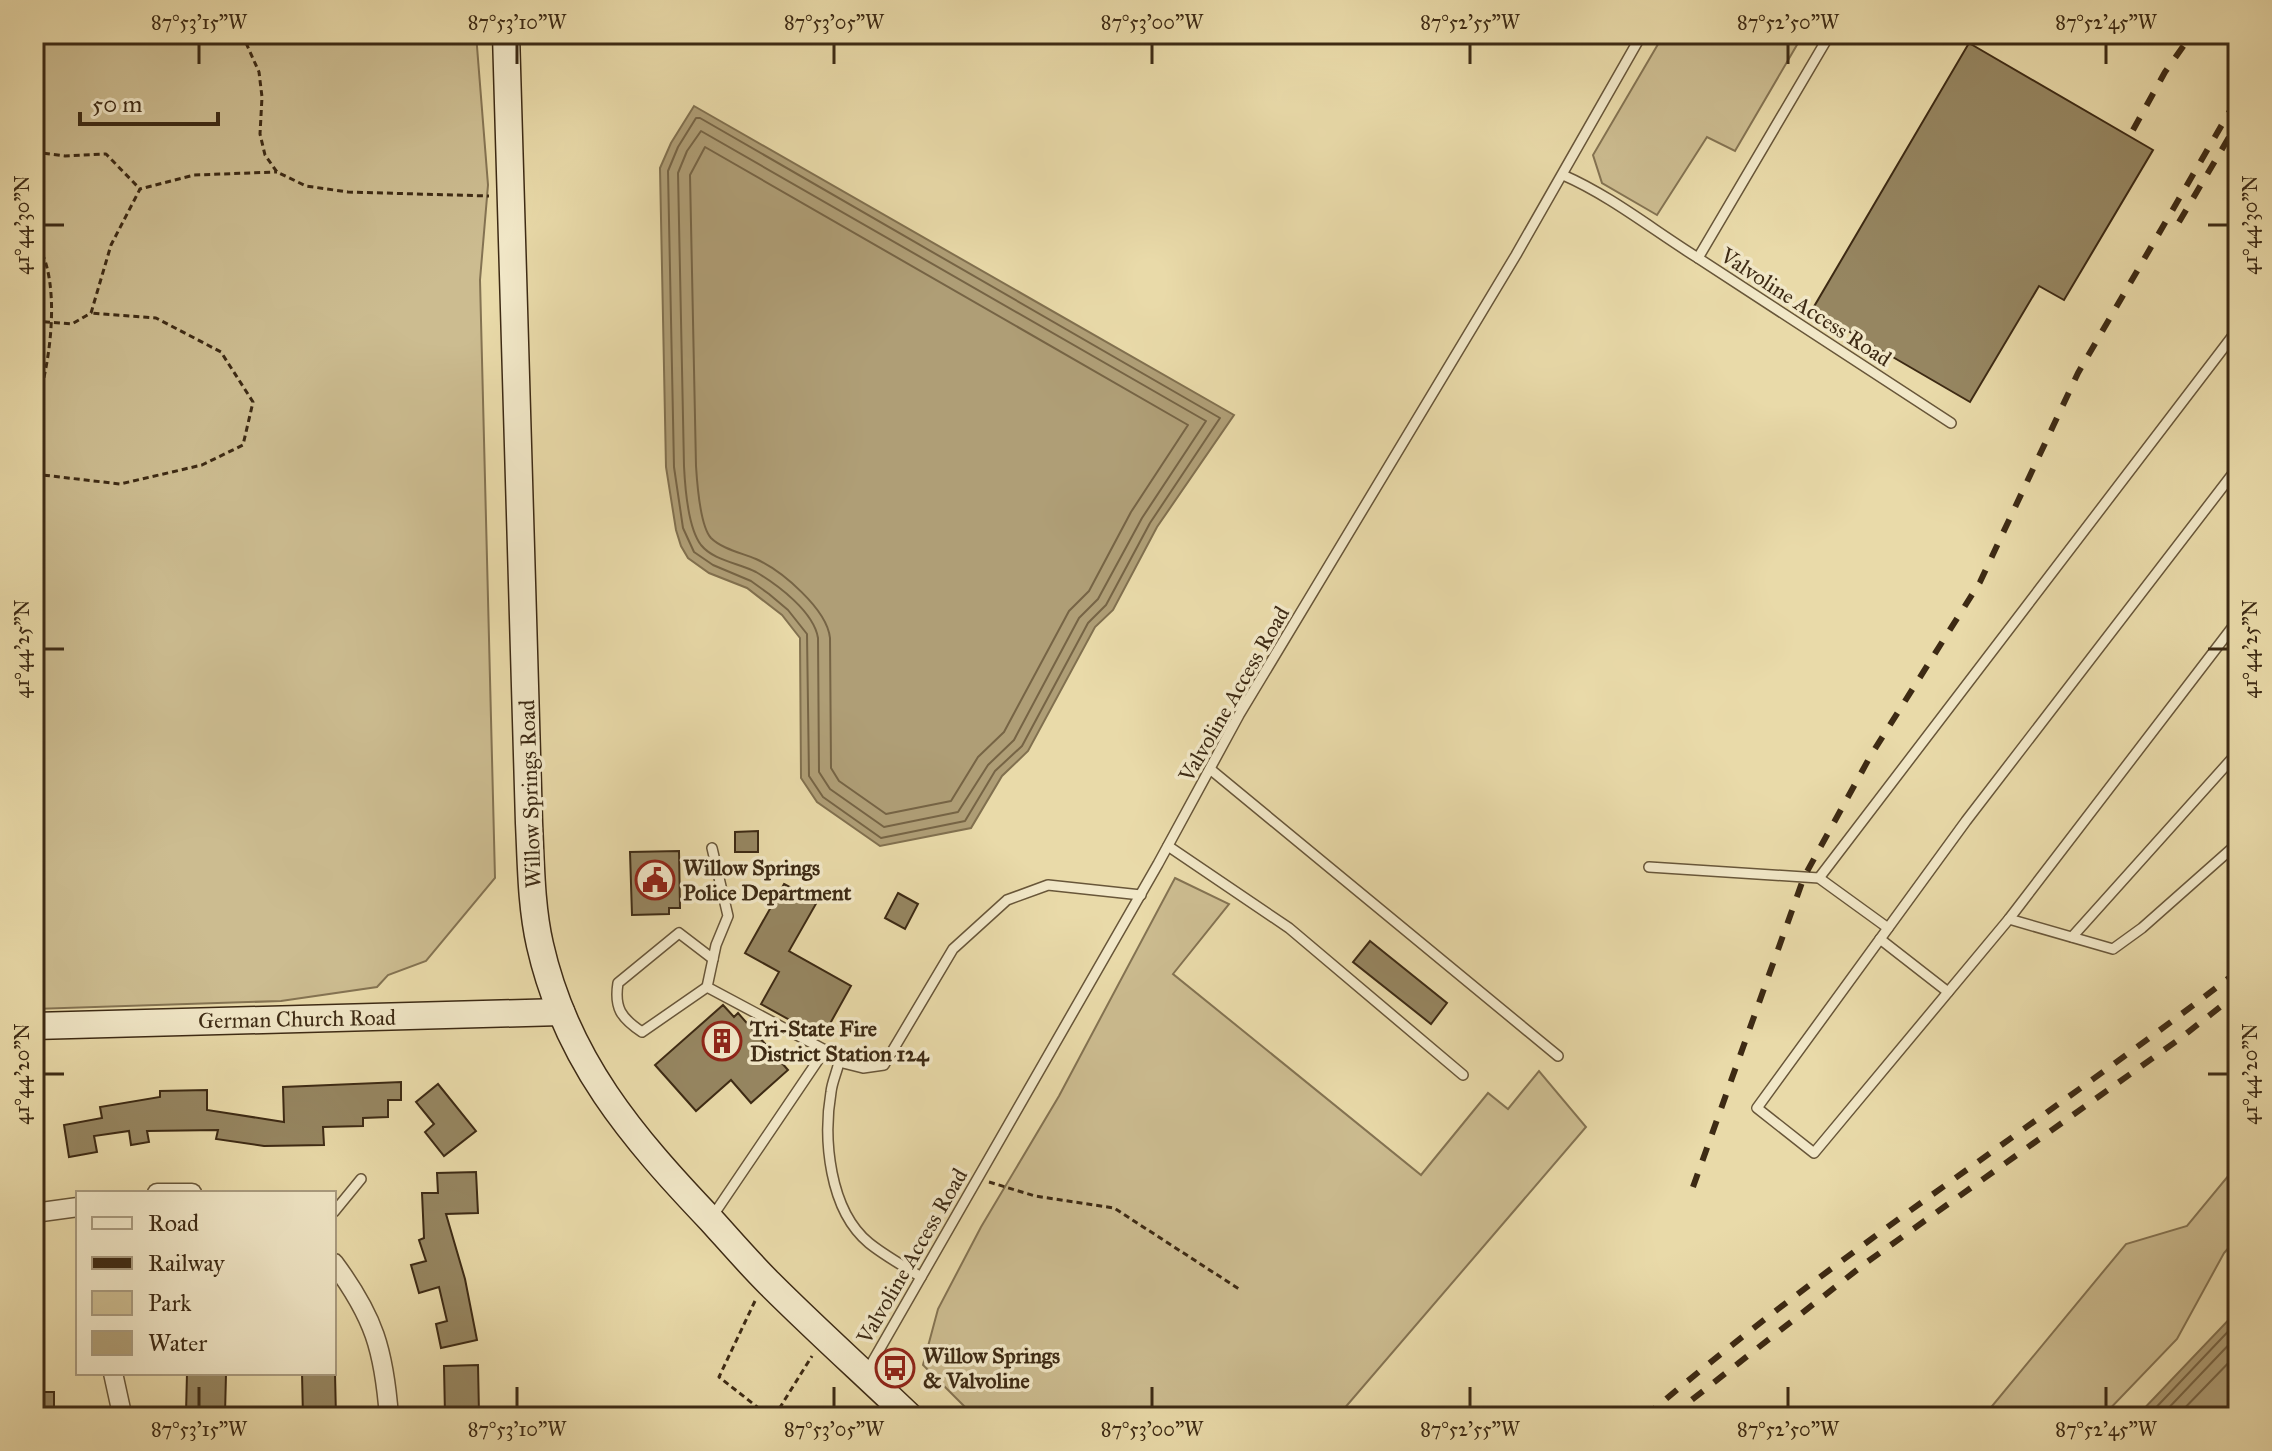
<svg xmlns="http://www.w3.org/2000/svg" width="2272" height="1451" viewBox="0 0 2272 1451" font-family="'IM FELL Great Primer',serif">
  <rect width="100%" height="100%" fill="#e9daa9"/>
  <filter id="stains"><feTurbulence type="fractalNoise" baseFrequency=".0025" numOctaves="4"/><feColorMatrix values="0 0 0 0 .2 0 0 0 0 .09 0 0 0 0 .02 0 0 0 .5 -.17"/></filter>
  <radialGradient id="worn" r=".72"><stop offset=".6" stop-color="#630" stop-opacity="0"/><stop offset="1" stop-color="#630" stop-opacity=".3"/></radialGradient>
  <!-- green -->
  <g fill="#ccbc90" stroke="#847352" stroke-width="2">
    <polygon points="34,34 476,34 488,185 480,280 495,878 426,961 388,975 377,987 281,1001 34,1009"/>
    <polygon points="1664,34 1795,34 1801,38 1735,151 1707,137 1657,215 1602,183 1593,155"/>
    <polygon points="1175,878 1229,904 1173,974 1421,1175 1488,1093 1508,1109 1539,1071 1586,1127 1337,1417 975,1417 923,1365 938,1309 981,1227 1059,1096"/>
    <polygon points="2238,1164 2238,1237 2224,1253 2177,1339 2102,1417 1983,1417 2126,1244 2187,1226"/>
  </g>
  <!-- water -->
  <g fill="#af9e76" stroke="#81704f" stroke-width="2">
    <polygon points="694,106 1234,415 1157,527 1113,610 1095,627 1028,751 1002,776 971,828 880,846 817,802 801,778 800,638 782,615 747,588 709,573 688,558 681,546 676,530 666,467 660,168 671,143"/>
    <polygon points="2238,1310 2238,1417 2136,1417"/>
  </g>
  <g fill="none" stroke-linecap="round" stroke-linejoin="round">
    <!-- shore -->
    <g stroke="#766445" stroke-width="2">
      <polygon points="696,118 700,118 1220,418 1150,523 1106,605 1088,623 1022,746 995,771 965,821 881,838 823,797 809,776 807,634 788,610 769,594 751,581 713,565 694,552 683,528 674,467 668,171 678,147"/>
      <path d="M701,131l505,290 -64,97 -44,81 -19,19 -65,122 -26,25 -30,47 -74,15 -54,-38 -11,-17 -1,-134c-4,-26 -40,-53 -62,-66 -17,-9 -42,-11 -55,-27 -13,-17 -16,-58 -17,-79l-6,-293 9,-22z"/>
      <path d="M705,147l483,278 -57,87 -42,79 -20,20 -65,121 -26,25 -27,44 -65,13 -47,-33 -8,-13 -1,-130c-3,-29 -48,-67 -74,-79 -14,-6 -34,-10 -45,-21 -11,-12 -14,-56 -15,-72l-6,-291z"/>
      <polyline points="2147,1417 2238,1321"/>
      <polyline points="2160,1417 2238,1335"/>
      <polyline points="2176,1417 2238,1353"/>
    </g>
  </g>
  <!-- building -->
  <g fill="#968661" stroke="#3d2a14" stroke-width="2">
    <polygon points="1969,43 2153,150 2064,300 2039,286 1970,402 1812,310"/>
    <polygon points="758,831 758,852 735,852 735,832"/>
    <polygon points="679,851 680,908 669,908 669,914 632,915 630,852"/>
    <polygon points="784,884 817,902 789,951 851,986 822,1038 761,1004 779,972 745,953"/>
    <polygon points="898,893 918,904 905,929 885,918"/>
    <polygon points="1370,941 1447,1003 1431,1024 1353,962"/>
    <polygon points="723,1005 734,1017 738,1013 788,1070 751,1103 731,1080 696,1111 655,1065"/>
    <polygon points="401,1082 401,1100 388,1100 388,1117 363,1118 363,1126 323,1127 324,1145 264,1146 216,1139 218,1130 147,1131 149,1142 131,1145 129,1131 94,1136 97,1152 69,1157 64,1125 102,1118 100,1107 160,1097 160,1091 207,1090 207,1110 284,1122 283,1087"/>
    <polygon points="438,1084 476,1131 444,1156 425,1132 434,1124 416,1102"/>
    <polygon points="476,1172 478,1213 446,1214 465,1279 477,1340 441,1348 436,1324 447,1321 439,1287 419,1293 411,1265 426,1261 419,1240 424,1238 422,1193 438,1193 437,1173"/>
    <polygon points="478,1365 479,1414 445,1415 444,1366"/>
    <polygon points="187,1373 226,1374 225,1414 186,1413"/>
    <polygon points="302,1373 335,1373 336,1417 303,1417"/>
    <rect x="34" y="1392" width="20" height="24"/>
  </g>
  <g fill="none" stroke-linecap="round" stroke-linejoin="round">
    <defs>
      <g id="lane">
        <polyline points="1830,34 1698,258 1951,423"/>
        <path d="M1563,175c48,21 90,55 135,83"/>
        <polyline points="2238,467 1966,821 1757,1108 1814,1153 2009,919 2238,620"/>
        <polyline points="1210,769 1558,1056"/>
        <polyline points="1168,846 1289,928 1463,1075"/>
        <polyline points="1649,867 1819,878 1888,928"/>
        <polyline points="1819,878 2238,329"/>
        <polyline points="2009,919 2113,949 2142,928 2238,843"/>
        <polyline points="2072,937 2238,752"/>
        <polyline points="1880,939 1948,992"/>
        <path d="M707,987l-65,45c-21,-14 -28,-24 -24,-49l61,-50 34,26"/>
        <path d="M825,1050l10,5 4,7c-2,10 -7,20 -8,30 -8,47 -2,118 38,151 16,13 35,23 52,34"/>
        <polyline points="839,1062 863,1068 884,1065 953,949 1007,900 1048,885 1141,895"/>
        <polyline points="334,1212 361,1179"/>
        <polyline points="712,1217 825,1050 707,987 716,945 728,916 712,848"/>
        <polyline points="866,1373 1158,864 1239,715 1516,255 1642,34"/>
      </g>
      <g id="street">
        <polyline points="157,1193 192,1193"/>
        <polyline points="34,1213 78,1207"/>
        <path d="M334,1263c40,54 50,87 55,154"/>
        <polyline points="113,1373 122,1414"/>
      </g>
      <g id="secondary">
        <path d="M506,34l23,789c2,40 2,83 11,122 26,115 92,192 171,275 19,21 38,43 58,63 46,46 94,89 141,134"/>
        <polyline points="34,1026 561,1012"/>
      </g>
    </defs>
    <!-- lane casing -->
    <use href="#lane" stroke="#685639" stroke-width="12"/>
    <!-- street casing -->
    <use href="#street" stroke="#685639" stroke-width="21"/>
    <!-- secondary casing -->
    <use href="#secondary" stroke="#3d2a14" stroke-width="29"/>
    <!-- path -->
    <g stroke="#3d2a14" stroke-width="3" stroke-dasharray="6 4" stroke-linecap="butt">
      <polyline points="246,43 259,72 262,97 260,134 265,155 277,172 306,186 348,192 489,196"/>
      <polyline points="34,152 65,156 106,154 140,189"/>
      <path d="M34,235c4,9 9,19 12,29 12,41 3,108 -12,148"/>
      <polyline points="34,321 72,324 91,313 111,245 140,189 194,175 277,172"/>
      <polyline points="34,474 120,484 202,465 243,445 253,402 221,352 156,318 91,313"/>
      <polyline points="989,1182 1035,1196 1114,1208 1239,1289"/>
      <polyline points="755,1301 719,1377 770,1417"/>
      <polyline points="774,1417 812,1356"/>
    </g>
    <!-- lane -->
    <use href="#lane" stroke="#f1e7c7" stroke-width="9"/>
    <!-- street -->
    <use href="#street" stroke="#f1e7c7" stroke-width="18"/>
    <!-- secondary -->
    <use href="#secondary" stroke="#f1e7c7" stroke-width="26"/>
    <!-- rail -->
    <g stroke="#3d2a14" stroke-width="6" stroke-dasharray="14 14" stroke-linecap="butt">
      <polyline points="2133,130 2165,72 2192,34"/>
      <polyline points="2179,222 2238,122"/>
      <polyline points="1693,1187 1804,877 1871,755 1980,582 2078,373 2238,97"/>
      <path d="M1645,1417c188,-162 398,-295 593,-446"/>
      <polyline points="1670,1417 1867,1262 2178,1040 2238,993"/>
    </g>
  </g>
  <!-- ticks -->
  <path fill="none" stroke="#3d2a14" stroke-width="3" d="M199,44v20M517,44v20M834,44v20M1152,44v20M1470,44v20M1788,44v20M2106,44v20M44,225h20M2208,225h20M44,649h20M2208,649h20M44,1074h20M2208,1074h20M199,1387v20M517,1387v20M834,1387v20M1152,1387v20M1470,1387v20M1788,1387v20M2106,1387v20"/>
  <!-- icons -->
  <defs>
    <symbol id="civic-ring" viewBox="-11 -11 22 22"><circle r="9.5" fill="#f1e7c7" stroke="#8f2418" stroke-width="1.5"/><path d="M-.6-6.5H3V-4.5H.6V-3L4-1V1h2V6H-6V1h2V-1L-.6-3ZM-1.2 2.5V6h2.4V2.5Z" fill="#8f2418"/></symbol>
    <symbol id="building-ring" viewBox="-11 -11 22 22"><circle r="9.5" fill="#f1e7c7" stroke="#8f2418" stroke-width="1.5"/><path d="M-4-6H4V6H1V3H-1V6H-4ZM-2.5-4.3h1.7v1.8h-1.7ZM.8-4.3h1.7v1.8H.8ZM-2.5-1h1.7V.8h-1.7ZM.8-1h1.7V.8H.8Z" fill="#8f2418"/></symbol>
    <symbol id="bus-ring" viewBox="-11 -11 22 22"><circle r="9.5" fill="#f1e7c7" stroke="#8f2418" stroke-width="1.5"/><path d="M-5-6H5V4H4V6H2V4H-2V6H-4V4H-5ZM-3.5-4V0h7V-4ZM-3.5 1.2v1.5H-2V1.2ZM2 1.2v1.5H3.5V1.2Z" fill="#8f2418"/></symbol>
  </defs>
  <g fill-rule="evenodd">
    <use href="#civic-ring" x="633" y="858" width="44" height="44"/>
    <use href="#building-ring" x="700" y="1019" width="44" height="44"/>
    <use href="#bus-ring" x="873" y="1346" width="44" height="44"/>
  </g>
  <g text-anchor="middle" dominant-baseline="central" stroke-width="7" stroke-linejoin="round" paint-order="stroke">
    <!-- street labels -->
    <g font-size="22" fill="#3d2a14" stroke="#f1e7c7">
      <text transform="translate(1806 307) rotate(33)">Valvoline Access Road</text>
      <text transform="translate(1234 694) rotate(-60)">Valvoline Access Road</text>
      <text transform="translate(530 794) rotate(-92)">Willow Springs Road</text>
      <text transform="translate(297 1019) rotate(-1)">German Church Road</text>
      <text transform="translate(912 1256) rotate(-60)">Valvoline Access Road</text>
    </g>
    <!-- poi labels -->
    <g font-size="22" font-weight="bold" fill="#3d2a14" stroke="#f1e7c7" text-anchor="start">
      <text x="683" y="867">Willow Springs<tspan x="683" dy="25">Police Department</tspan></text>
      <text x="750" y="1028">Tri-State Fire<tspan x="750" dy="25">District Station 124</tspan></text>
      <text x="923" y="1355">Willow Springs<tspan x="923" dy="25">&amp; Valvoline</tspan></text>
    </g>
  </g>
  <!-- margin -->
  <rect width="2272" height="1451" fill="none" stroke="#e9daa9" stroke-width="88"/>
  <!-- legend -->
  <rect x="76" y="1191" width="260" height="184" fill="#f1e7c7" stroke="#a99b7f" stroke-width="2"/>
  <rect x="92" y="1217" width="40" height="12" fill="#f1e7c7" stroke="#a99b7f" stroke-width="2"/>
  <text x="148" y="1231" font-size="24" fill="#3d2a14">Road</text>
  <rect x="92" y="1257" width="40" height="12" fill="#3d2a14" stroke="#a99b7f" stroke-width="2"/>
  <text x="148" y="1271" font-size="24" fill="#3d2a14">Railway</text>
  <rect x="92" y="1291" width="40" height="24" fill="#ccbc90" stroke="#a99b7f" stroke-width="2"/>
  <text x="148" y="1311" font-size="24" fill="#3d2a14">Park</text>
  <rect x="92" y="1331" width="40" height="24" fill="#af9e76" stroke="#a99b7f" stroke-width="2"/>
  <text x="148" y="1351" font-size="24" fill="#3d2a14">Water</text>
  <!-- scale -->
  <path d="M80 112v12h138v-12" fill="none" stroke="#3d2a14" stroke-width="4"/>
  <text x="92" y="112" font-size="24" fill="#3d2a14" stroke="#f1e7c7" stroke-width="6" paint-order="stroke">50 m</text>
  <rect x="44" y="44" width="2184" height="1363" fill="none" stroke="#3d2a14" stroke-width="3"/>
  <g font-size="20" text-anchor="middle" fill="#3d2a14">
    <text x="199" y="29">87°53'15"W</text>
    <text x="517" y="29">87°53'10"W</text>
    <text x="834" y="29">87°53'05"W</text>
    <text x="1152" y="29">87°53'00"W</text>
    <text x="1470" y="29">87°52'55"W</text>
    <text x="1788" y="29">87°52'50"W</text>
    <text x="2106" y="29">87°52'45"W</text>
    <text transform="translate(22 225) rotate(-90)" y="7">41°44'30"N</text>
    <text transform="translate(2250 225) rotate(-90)" y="7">41°44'30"N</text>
    <text transform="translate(22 649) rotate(-90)" y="7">41°44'25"N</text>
    <text transform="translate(2250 649) rotate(-90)" y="7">41°44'25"N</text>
    <text transform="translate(22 1074) rotate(-90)" y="7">41°44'20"N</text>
    <text transform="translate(2250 1074) rotate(-90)" y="7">41°44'20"N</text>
    <text x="199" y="1436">87°53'15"W</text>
    <text x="517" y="1436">87°53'10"W</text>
    <text x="834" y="1436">87°53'05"W</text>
    <text x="1152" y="1436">87°53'00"W</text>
    <text x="1470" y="1436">87°52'55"W</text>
    <text x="1788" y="1436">87°52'50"W</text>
    <text x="2106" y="1436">87°52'45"W</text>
  </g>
  <rect width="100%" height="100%" filter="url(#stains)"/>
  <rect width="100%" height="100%" fill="url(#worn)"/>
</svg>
